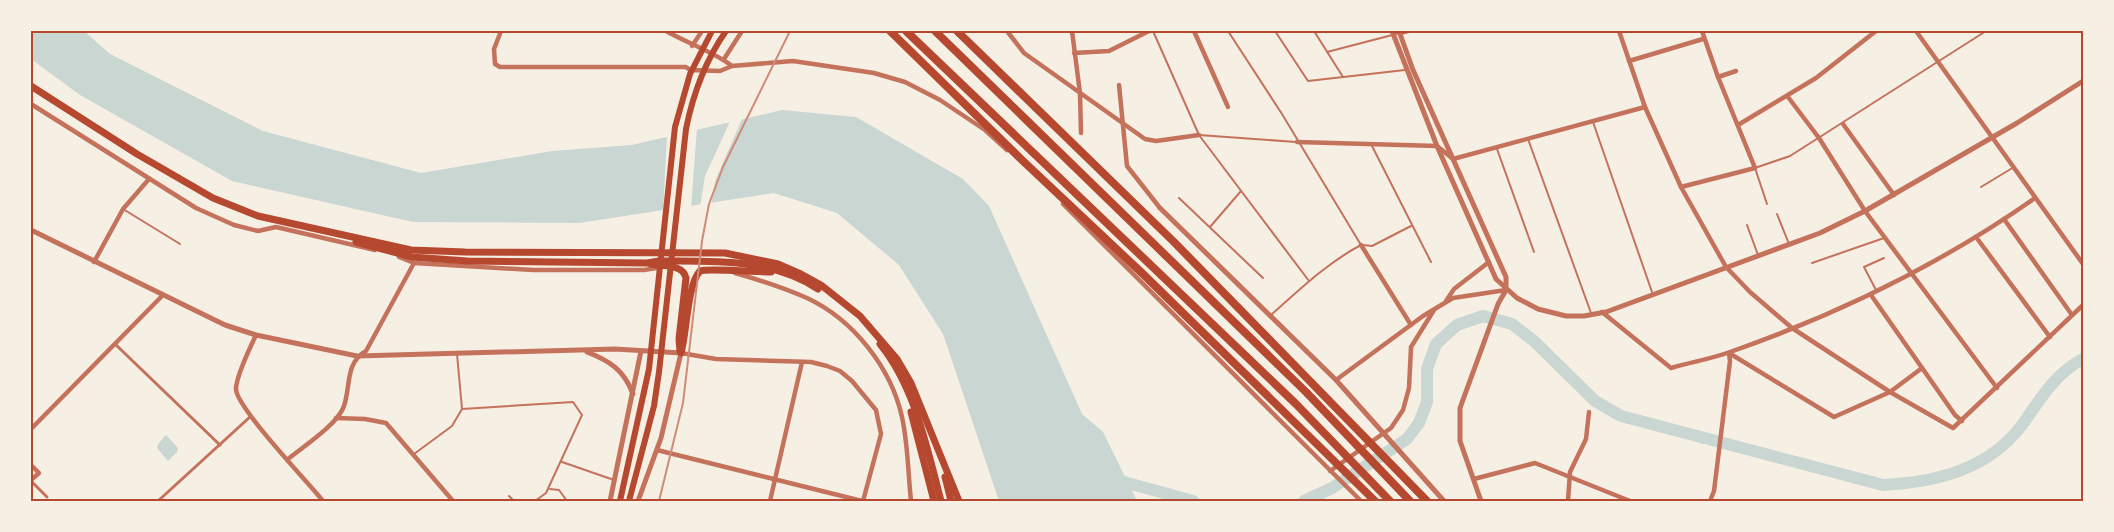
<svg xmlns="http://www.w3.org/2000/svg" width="2114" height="532" viewBox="0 0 2114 532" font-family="'Golos Text',sans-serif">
  <rect width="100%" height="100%" fill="#f6efe4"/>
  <!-- water -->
  <g fill="#c9d6d2">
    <polygon points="31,31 84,31 110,54 263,131 421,173 552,151 632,145 782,110 856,117 963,179 989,206 1082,414 1103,432 1137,501 999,501 943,334 899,265 837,213 774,193 579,223 413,222 232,181 80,95 31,59"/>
    <polygon points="166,435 178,448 177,452 168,461 157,448 158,444"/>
  </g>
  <!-- pier -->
  <g fill="#f6efe4">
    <polygon points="743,117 715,181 711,206 700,207 705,176 727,128 730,121"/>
    <polygon points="697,128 691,209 663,213 667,135"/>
  </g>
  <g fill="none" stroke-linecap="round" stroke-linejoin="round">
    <!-- river -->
    <g stroke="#c9d6d2" stroke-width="12">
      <polyline points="1113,479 1193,501"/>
      <path d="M1304,501l28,-13 75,-49 12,-16 8,-21v-33l9,-25 21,-19 26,-9 29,8 22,17 61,60 26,15 262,69c53,-3 105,-15 139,-60 18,-25 32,-51 61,-66"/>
    </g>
    <!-- service -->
    <g stroke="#c5725c" stroke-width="2">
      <polyline points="1153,31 1199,135 1309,281"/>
      <polyline points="1228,31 1282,114 1361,245"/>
      <polyline points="1275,31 1308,81 1405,70"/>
      <polyline points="1314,31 1343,77"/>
      <polyline points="1327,52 1400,33"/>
      <polyline points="1593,122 1652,292"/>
      <polyline points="1199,135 1296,142"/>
      <polyline points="1528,139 1591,313"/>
      <polyline points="1372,146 1431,262"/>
      <polyline points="1497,149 1534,252"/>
      <polyline points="1981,187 2014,167"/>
      <polyline points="1179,198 1263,278"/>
      <polyline points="1767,204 1755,168 1790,156 1986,31"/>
      <polyline points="123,209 180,244"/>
      <polyline points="1777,214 1789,244"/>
      <polyline points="1747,225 1758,255"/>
      <polyline points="1210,227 1241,191"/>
      <polyline points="1363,245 1372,246 1411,226"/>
      <polyline points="1812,263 1884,238"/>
      <polyline points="1876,290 1864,267 1884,258"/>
      <path d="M1271,315c28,-25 56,-52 90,-70"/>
      <polyline points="462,409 573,402 582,415 546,493 535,501"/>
      <polyline points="414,454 452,426 462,409 457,354"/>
      <polyline points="562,462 614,480"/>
      <polyline points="550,489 559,490 567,501"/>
      <polyline points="509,496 514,501"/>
    </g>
    <!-- pedestrian -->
    <g stroke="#c5725c" stroke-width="3">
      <polyline points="115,344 220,445"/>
      <polyline points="31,481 47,497"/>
      <polyline points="158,501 251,416"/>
    </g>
    <!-- minor -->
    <g stroke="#c5725c" stroke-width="4.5">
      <polyline points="501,31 494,49 495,64 500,67 686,67 690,70 720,71 732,66"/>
      <path d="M666,31c19,11 50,22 66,35l61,-5 81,12 31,9 35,18 45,30 22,20"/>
      <polyline points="1007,31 1024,53 1145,139 1156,141 1199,135"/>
      <polyline points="1072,31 1080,93 1081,133"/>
      <polyline points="1194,31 1228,107"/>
      <polyline points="1619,31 1645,107 1681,187 1726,267 1750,292 1792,328 1890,392 1953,428 2083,305"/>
      <polyline points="1916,31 2083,264"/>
      <polyline points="1400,33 1408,31"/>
      <polyline points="692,46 702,31"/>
      <polyline points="1074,53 1109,51 1149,31"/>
      <polyline points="724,59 742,31"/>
      <polyline points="1629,61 1703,39"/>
      <polyline points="1718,77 1736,71"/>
      <polyline points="1119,85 1127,166 1160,208"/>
      <polyline points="1788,97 1819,138 1865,211 1997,388"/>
      <polyline points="31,104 196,208 234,225 258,231 276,227 375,250"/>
      <polyline points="1843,124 1894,195"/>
      <polyline points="1738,125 1816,78 1876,31"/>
      <polyline points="1297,142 1437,146 1453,159 1645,107"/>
      <polyline points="1681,187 1755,168 1718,77 1702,31"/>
      <polyline points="1063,204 1361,501"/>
      <polyline points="2004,219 2072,315"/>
      <polyline points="1976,237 2050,337"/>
      <polyline points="1361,245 1411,325"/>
      <polyline points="94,262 123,209 149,179"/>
      <polyline points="414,263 533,270 644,270 662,267"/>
      <path d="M735,273c25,7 49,15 72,25 47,22 84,70 95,119 6,27 6,56 9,84"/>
      <polyline points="1871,295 1955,415 1962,421"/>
      <polyline points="1446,301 1454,289 1489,262"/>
      <path d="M1602,312l69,56c20,-6 40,-9 59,-16 109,-38 211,-88 305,-154"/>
      <path d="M256,335c-6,13 -20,41 -20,54 0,18 72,93 87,112"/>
      <polyline points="681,353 716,359 811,362 827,366 840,371 852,381 876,410 881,434 863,501"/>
      <polyline points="1729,353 1834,417 1890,392 1922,368"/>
      <polyline points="1336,380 1423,316 1453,298 1506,290"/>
      <polyline points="336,418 365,419 386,423 453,501"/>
      <polyline points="31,429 162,296"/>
      <polyline points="657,450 862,501"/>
      <path d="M288,459c16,-13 50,-35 56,-53 7,-21 1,-43 22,-55l48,-88 -15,-6"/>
      <polyline points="31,465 39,473 31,480"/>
      <polyline points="1330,471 1391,428 1403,410 1409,388 1411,347 1434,310"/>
      <polyline points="1474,479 1535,463 1630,501"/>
      <polyline points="770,501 802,362"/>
      <polyline points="1568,501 1570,472 1586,439 1589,412"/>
      <polyline points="1710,501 1714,491 1730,361 1729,353"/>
    </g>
    <!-- tertiary -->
    <g stroke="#c5725c" stroke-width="5">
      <polyline points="1392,31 1437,146 1496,279 1517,298 1538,309 1566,316 1584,316 1606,312 1820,233 1865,211 2017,123 2083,81"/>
      <polyline points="1399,31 1413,70 1506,277 1506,290 1498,304 1460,408 1460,441 1481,501"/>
      <polyline points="1160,208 1336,380 1444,501"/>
      <polyline points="31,230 225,325 256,335 357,356 615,349 681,353 661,438 638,501"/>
      <path d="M587,352c23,9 37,18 46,42"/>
      <polyline points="610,501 641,351"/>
    </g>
    <!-- secondary -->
    <g stroke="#b5482f" stroke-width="6">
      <polyline points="620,501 649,369 675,127 690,74 712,31"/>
      <path d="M629,501l25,-95 5,-34 27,-243c7,-35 19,-68 40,-98"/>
    </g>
    <!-- trunk -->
    <g stroke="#b5482f" stroke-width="7">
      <polyline points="31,86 137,154 213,198 258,216 411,250 465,252 725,253 778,264 801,274 821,285 860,316 897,359 911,383 959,501"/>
      <path d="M356,242l56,15 55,4 180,2 12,-2c53,0 112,-3 159,28"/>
      <path d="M651,264c12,2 32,0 35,14l-7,61 1,12"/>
      <path d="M880,344c35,43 47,104 61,157"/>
      <path d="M681,353c6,-21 6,-68 19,-82 6,-3 58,1 71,1"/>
      <polyline points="911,412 934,501"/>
      <polyline points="945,477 951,501"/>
    </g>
    <!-- motorway -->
    <g stroke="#b5482f" stroke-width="8">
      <polyline points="890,31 1023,161 1143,274 1375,501"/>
      <polyline points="906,31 1296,404 1390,501"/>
      <polyline points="935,31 1306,392 1410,501"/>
      <polyline points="957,31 1174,242 1427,501"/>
    </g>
    <!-- rail -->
    <polyline stroke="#cf8b77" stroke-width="2" points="659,501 683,403 702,241 709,204 723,167 790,31"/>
  </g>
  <!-- border -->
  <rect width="2114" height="532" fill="none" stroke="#f6efe4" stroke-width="65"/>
  <rect x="32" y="32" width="2050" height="468" fill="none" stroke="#b5482f" stroke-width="2"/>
</svg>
